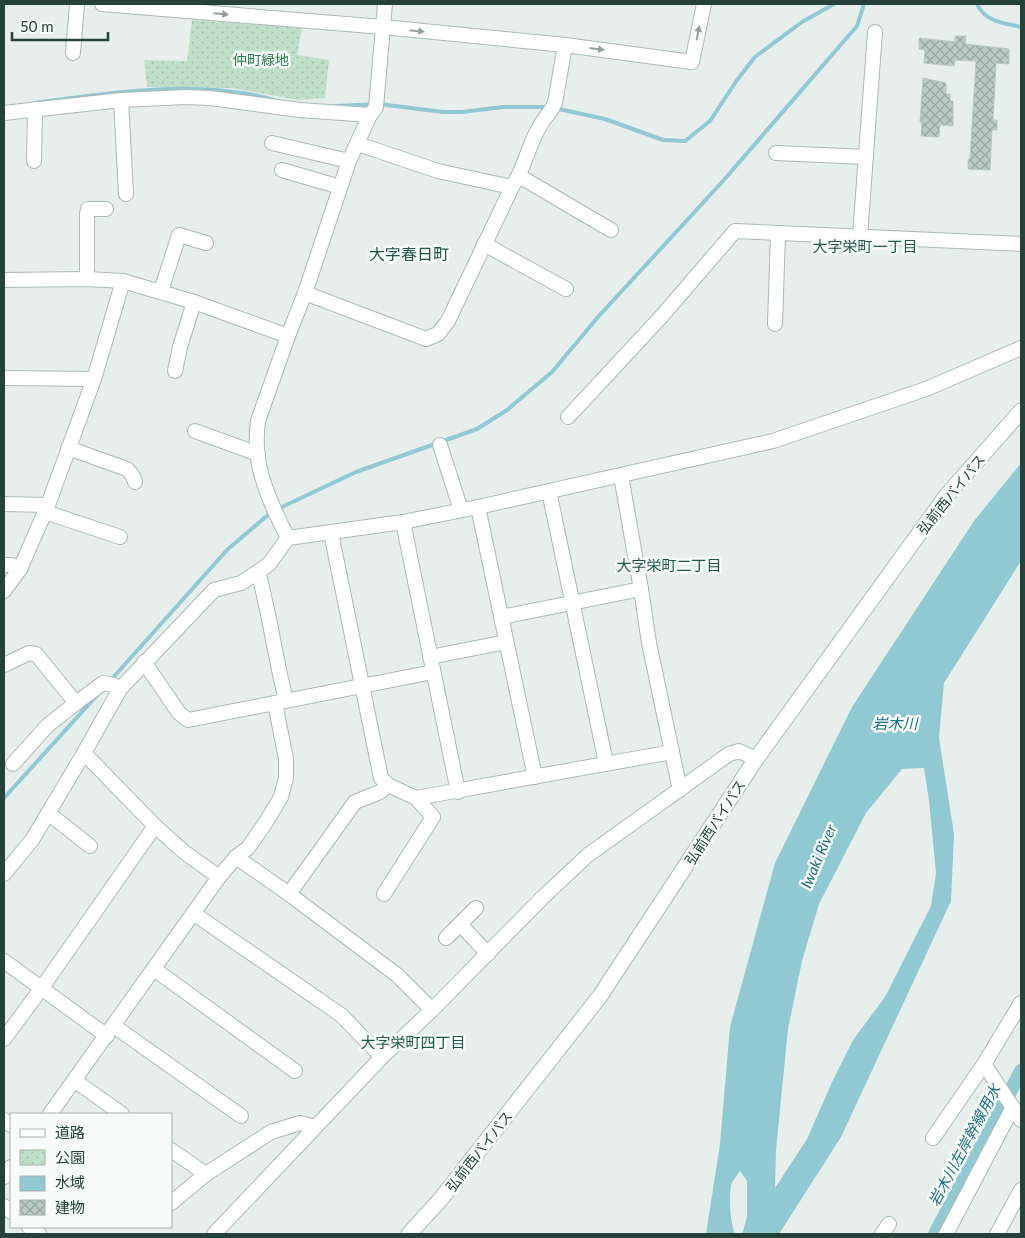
<svg xmlns="http://www.w3.org/2000/svg" width="1025" height="1238" viewBox="0 0 1025 1238" font-family="Lato,'Noto Sans JP',sans-serif">
  <defs>
    <pattern id="park-dots" width="8" height="8" patternUnits="userSpaceOnUse" patternTransform="scale(1.25)"><rect width="8" height="8" fill="#bfe0c8"/><path d="M2 2h.1M6 6h.1" fill="none" stroke="#a4c1ad" stroke-width="1.8" stroke-linecap="round"/></pattern>
    <pattern id="building-cross-hatch" width="8" height="8" patternUnits="userSpaceOnUse" patternTransform="scale(1.25)"><rect width="8" height="8" fill="#bbcac4"/><path d="M0 0l8 8M0 8l8-8" fill="none" stroke="#98a6a0"/></pattern>
  </defs>
  <rect width="100%" height="100%" fill="#e6efeb"/>
  <!-- park -->
  <polygon fill="url(#park-dots)" points="192,20 302,28 297,55 329,60 325,98 298,100 232,88 147,87 144,60 187,61"/>
  <!-- water -->
  <path fill="#8ec9d4" fill-rule="evenodd" d="M1021,463v98l-77,122 -5,55 15,96 -3,67 -110,236 -62,97h-37l5,-17v-36l-7,-10c-3,4 -7,9 -9,14 -2,12 -1,38 4,49h-29l14,-90 10,-117 45,-164 77,-156 122,-186zM924,768l5,32 7,73 -5,33 -46,91 -32,43 -21,42 -25,57 -32,49 1,-38 12,-121 14,-68 17,-57 47,-91 36,-44z"/>
  <g fill="none" stroke-linecap="round" stroke-linejoin="round">
    <!-- stream -->
    <g stroke="#8ec9d4" stroke-width="4">
      <path d="M977,4c8,18 27,19 44,23"/>
      <path d="M33,103c79,-10 164,-25 241,-3"/>
      <polyline points="335,106 379,104 443,112 462,112 503,107 548,107"/>
      <polyline points="554,108 605,119 663,140 685,141 710,121 737,80 755,57 802,22 834,4"/>
      <polyline points="282,507 356,472 477,429 507,410 552,372 598,317 723,181 857,26 864,4"/>
      <polyline points="110,681 227,550 268,515"/>
      <polyline points="4,798 100,692"/>
    </g>
    <!-- canal -->
    <polyline stroke="#8ec9d4" stroke-width="14" points="935,1234 1021,1071"/>
  </g>
  <!-- building -->
  <g fill="url(#building-cross-hatch)" stroke="#b8c9c2">
    <polygon points="955,36 966,36 965,44 1009,49 1009,64 996,63 993,120 997,120 997,130 992,130 990,170 968,169 968,159 970,159 976,61 955,60 954,66 924,63 925,50 919,49 919,38 955,42"/>
    <polygon points="923,78 946,83 946,94 950,94 950,101 953,101 953,126 940,125 939,137 921,136 922,122 920,122"/>
  </g>
  <g fill="none" stroke-linecap="round" stroke-linejoin="round">
    <defs>
      <g id="street">
        <polyline points="102,4 383,27 565,45 692,62 704,4"/>
        <polyline points="73,53 77,4"/>
        <polyline points="121,100 126,194"/>
        <polyline points="4,113 121,100 186,97 210,98 300,110 370,115"/>
        <polyline points="272,143 349,161"/>
        <polyline points="358,144 438,171 512,187"/>
        <polyline points="776,153 866,157"/>
        <polyline points="34,161 35,109"/>
        <polyline points="282,170 340,187"/>
        <polyline points="519,176 611,230"/>
        <polyline points="860,236 875,32"/>
        <polyline points="484,244 566,289"/>
        <polyline points="87,279 87,214 88,209 106,209"/>
        <polyline points="4,280 87,279 123,281 194,302 288,336"/>
        <polyline points="161,291 179,235 206,243"/>
        <path d="M305,293l121,46 12,-5 10,-13 64,-134c13,-19 16,-42 28,-61 4,-8 11,-14 15,-23l10,-58"/>
        <polyline points="775,324 778,234"/>
        <polyline points="175,371 180,347 194,302"/>
        <polyline points="4,378 94,379"/>
        <polyline points="568,417 661,317 735,231 1021,244"/>
        <polyline points="195,431 258,454"/>
        <polyline points="440,445 461,510"/>
        <polyline points="68,448 127,469 133,476 135,482"/>
        <polyline points="621,476 641,589 649,643 680,790"/>
        <polyline points="549,491 606,763"/>
        <polyline points="4,504 48,505"/>
        <polyline points="478,507 535,777"/>
        <polyline points="45,512 120,537"/>
        <polyline points="403,522 458,792"/>
        <polyline points="331,533 381,778 388,785 416,798 672,752"/>
        <path d="M288,538c-11,-21 -23,-47 -28,-69 -4,-16 -4,-32 -2,-48l30,-85 17,-43 44,-132 21,-46 6,-8 9,-103"/>
        <polyline points="4,565 12,565 20,569"/>
        <polyline points="4,591 20,569 48,505 94,379 123,281"/>
        <polyline points="501,617 641,589"/>
        <polyline points="430,657 506,642"/>
        <polyline points="144,662 179,713 188,720 433,672"/>
        <polyline points="4,665 29,653 36,654 76,703 103,683 114,685 120,689"/>
        <path d="M286,700c-11,-42 -16,-86 -28,-128l11,-8 19,-26 115,-16 75,-15 295,-66 153,-52 95,-41"/>
        <polyline points="84,753 155,826 184,852 219,877"/>
        <polyline points="13,764 47,726 76,703"/>
        <polyline points="48,813 90,846"/>
        <polyline points="236,857 289,894 397,975 432,1010"/>
        <polyline points="4,874 32,840 84,753 120,689 214,590 241,583 258,572"/>
        <polyline points="289,894 355,802 380,792 388,785"/>
        <polyline points="384,894 433,817 416,798"/>
        <polyline points="193,913 341,1015 382,1057"/>
        <polyline points="460,924 488,954"/>
        <polyline points="446,938 476,908"/>
        <polyline points="4,961 107,1036"/>
        <polyline points="154,969 295,1071"/>
        <polyline points="114,1026 241,1116"/>
        <polyline points="4,1039 41,989 155,826"/>
        <polyline points="984,1064 1021,1120"/>
        <polyline points="74,1080 122,1114"/>
        <polyline points="50,1114 219,877 236,857 248,848 266,822 281,797 286,778 286,759 275,703"/>
        <polyline points="4,1120 11,1125"/>
        <polyline points="933,1138 984,1064 1021,1003"/>
        <polyline points="171,1150 206,1174"/>
        <polyline points="4,1177 11,1167"/>
        <polyline points="171,1203 206,1174 271,1132 300,1123 315,1127"/>
        <polyline points="4,1206 11,1212"/>
        <polyline points="29,1227 39,1234"/>
        <polyline points="214,1234 382,1057 432,1010 542,898 588,855 729,754 739,751 756,759"/>
        <polyline points="882,1234 889,1224"/>
        <polyline points="946,1234 1013,1107"/>
        <polyline points="997,1234 1021,1190"/>
      </g>
      <polyline id="secondary" points="409,1234 440,1200 600,996 756,759 947,495 1021,411"/>
    </defs>
    <!-- street casing -->
    <use href="#street" stroke="#a8b8b2" stroke-width="16"/>
    <!-- secondary casing -->
    <use href="#secondary" stroke="#a4bbb3" stroke-width="17"/>
    <!-- street -->
    <use href="#street" stroke="#fff" stroke-width="14"/>
    <!-- secondary -->
    <use href="#secondary" stroke="#fff" stroke-width="15"/>
  </g>
  <!-- one-way arrows -->
  <defs><path id="oneway-solid" d="M-6-.8H1V-3.2L6.5 0L1 3.2V.8H-6Z" transform="scale(1.25)"/></defs>
  <g fill="#92a09c">
    <use href="#oneway-solid" transform="translate(221 14) rotate(5)"/>
    <use href="#oneway-solid" transform="translate(417 31) rotate(6)"/>
    <use href="#oneway-solid" transform="translate(698 33) rotate(-79)"/>
    <use href="#oneway-solid" transform="translate(597 49) rotate(7)"/>
  </g>
  <g text-anchor="middle" dominant-baseline="central" stroke-width="5" stroke-linejoin="round" paint-order="stroke">
    <!-- park labels -->
    <g font-size="14" fill="#2d7a4b" stroke="#f7fbf9">
      <text x="261" y="59">仲町緑地</text>
    </g>
    <!-- street labels -->
    <g font-size="14" fill="#24423a" stroke="#f7fbf9">
      <text transform="translate(951 494) rotate(-51)">弘前西バイパス</text>
      <text transform="translate(715 822) rotate(-57)">弘前西バイパス</text>
      <text transform="translate(479 1151) rotate(-52)">弘前西バイパス</text>
    </g>
    <!-- neighbourhood labels -->
    <g font-size="15" fill="#1f5548" stroke="#f7fbf9">
      <text x="865" y="246">大字栄町一丁目</text>
      <text x="669" y="565">大字栄町二丁目</text>
      <text x="413" y="1042">大字栄町四丁目</text>
    </g>
    <!-- water labels -->
    <g font-size="15" font-style="italic" fill="#1c6f80" stroke="#f7fbf9">
      <text x="895" y="723">岩木川</text>
      <text transform="translate(818 856) rotate(-67)">Iwaki River</text>
      <text transform="translate(964 1145) rotate(-62)">岩木川左岸幹線用水</text>
    </g>
    <!-- quarter labels -->
    <g font-size="16" fill="#1f5548" stroke="#f7fbf9">
      <text x="409" y="253">大字春日町</text>
    </g>
  </g>
  <!-- border -->
  <rect width="1025" height="1238" fill="none" stroke="#24423a" stroke-width="10"/>
  <!-- legend -->
  <rect x="10" y="1113" width="162" height="115" fill="#f7fbf9" stroke="#a3b1ad"/>
  <rect x="20" y="1129" width="25" height="8" fill="#ffffff" stroke="#a3b1ad"/>
  <text x="55" y="1138" font-size="15" fill="#24423a">道路</text>
  <rect x="20" y="1150" width="25" height="15" fill="url(#park-dots)" stroke="#a3b1ad"/>
  <text x="55" y="1163" font-size="15" fill="#24423a">公園</text>
  <rect x="20" y="1176" width="25" height="15" fill="#8ec9d4" stroke="#a3b1ad"/>
  <text x="55" y="1188" font-size="15" fill="#24423a">水域</text>
  <rect x="20" y="1200" width="25" height="15" fill="url(#building-cross-hatch)" stroke="#a3b1ad"/>
  <text x="55" y="1213" font-size="15" fill="#24423a">建物</text>
  <!-- scale -->
  <path d="M12 32v8h96v-8" fill="none" stroke="#24423a" stroke-width="2.5"/>
  <text x="20" y="32" font-size="15" fill="#24423a" stroke="#f7fbf9" stroke-width="4" paint-order="stroke">50 m</text>
</svg>
